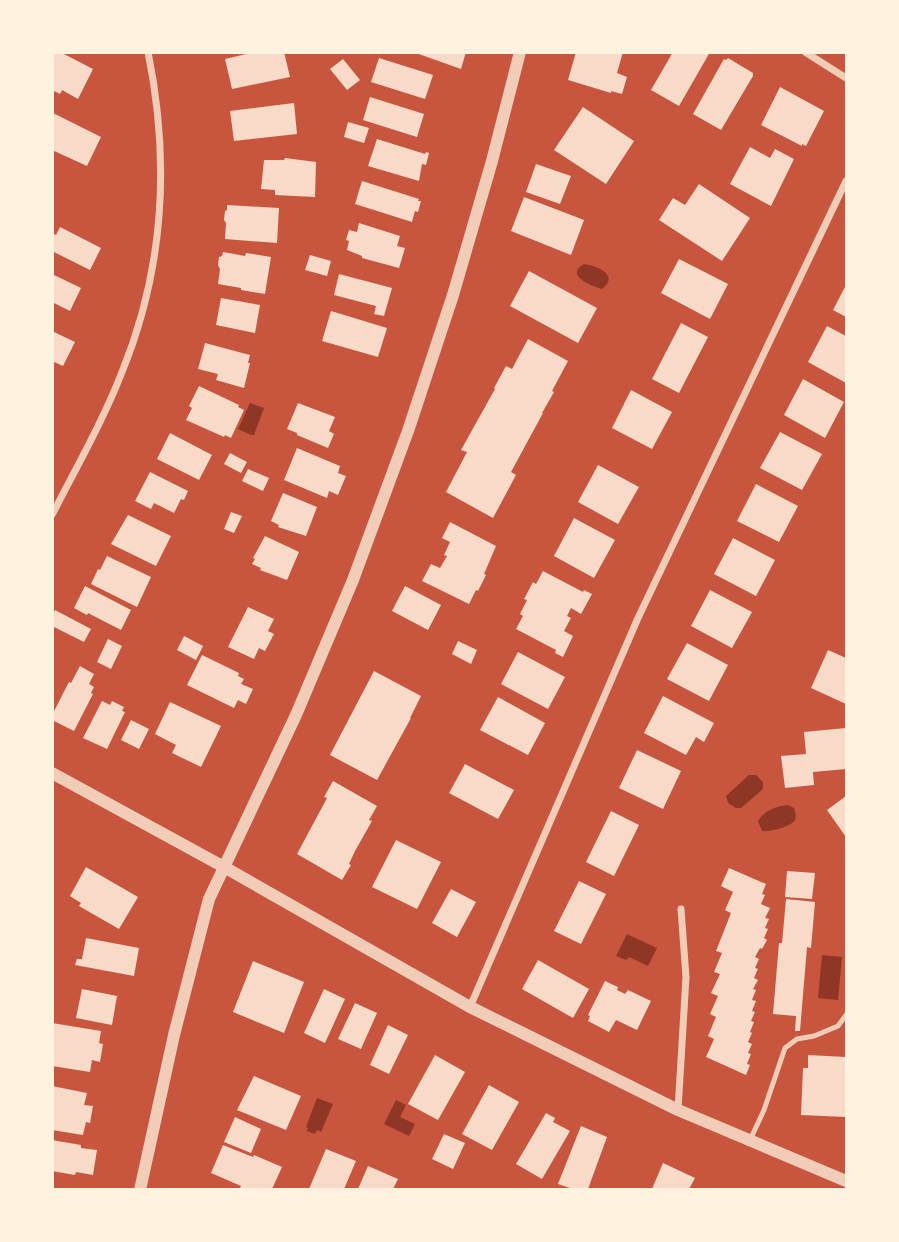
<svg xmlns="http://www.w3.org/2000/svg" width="899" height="1242" viewBox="0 0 899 1242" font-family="Jost,sans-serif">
  <rect width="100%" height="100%" fill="#c8553d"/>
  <!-- water -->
  <g fill="#8f3625">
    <path d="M584,264c13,2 36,11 18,25 -11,-3 -38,-14 -18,-25z"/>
    <polygon points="250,403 264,408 254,435 251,435 238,429"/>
    <polygon points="749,775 756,775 763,782 763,789 741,808 736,808 728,803 726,796"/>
    <path d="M788,805l6,3c1,4 3,8 1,12 -4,7 -26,12 -33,11l-4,-10c6,-10 18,-15 30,-16z"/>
    <polygon points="627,934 657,948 648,966 629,957 626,960 616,956"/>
    <polygon points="822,955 842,957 838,1000 818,998"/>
    <polygon points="317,1098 333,1104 321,1132 317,1130 315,1134 307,1131 308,1128 306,1127"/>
    <polygon points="396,1100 406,1105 400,1117 415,1124 409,1136 384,1124"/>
  </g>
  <!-- building -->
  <g fill="#f7dbc8">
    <polygon points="52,52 60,52 93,69 78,99 62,90 60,94 52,90 54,86 52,85"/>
    <polygon points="255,52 284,52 290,77 232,89 225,59"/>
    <polygon points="413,52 466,52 461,69"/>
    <polygon points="576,52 623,52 617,73 627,77 622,94 611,91 611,93 568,80"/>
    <polygon points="673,52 710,52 679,106 651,90"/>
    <polygon points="379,58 433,75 425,99 371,82"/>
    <polygon points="728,58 753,73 753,76 721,130 693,114 724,59 726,60"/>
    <polygon points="343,59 360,80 347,90 330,69"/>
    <polygon points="780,87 824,111 806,146 802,144 802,146 761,125"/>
    <polygon points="370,97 424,114 417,137 363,120"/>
    <polygon points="294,103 297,134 234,141 230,111"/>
    <polygon points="583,107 634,141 606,184 554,150"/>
    <polygon points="53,113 101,137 87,166 52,150"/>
    <polygon points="348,122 369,128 364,143 344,137"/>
    <polygon points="377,139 425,154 426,152 429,153 426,165 422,164 419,181 368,166"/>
    <polygon points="750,147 770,158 775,149 794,159 771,206 730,184"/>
    <polygon points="285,158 316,162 315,197 275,195 275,190 261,189 264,160 284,160"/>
    <polygon points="536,164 571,176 560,204 526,192"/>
    <polygon points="362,181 419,199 418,201 421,201 418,212 415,211 412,222 355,204"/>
    <polygon points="699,184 750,218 722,261 659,220 673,198 685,205"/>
    <polygon points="524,197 584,220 571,255 511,231"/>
    <polygon points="227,205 279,208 277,243 225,239 226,223 224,220 225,211 227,210"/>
    <polygon points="359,223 400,236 397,246 405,248 399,268 362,258 362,256 347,250 349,241 346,240 349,230 357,232"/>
    <polygon points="60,227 101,248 90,270 52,251 52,233 56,235"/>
    <polygon points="223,252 245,256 246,253 271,257 265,294 241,290 241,288 218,284 220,269 218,265 219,257 222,256"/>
    <polygon points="310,255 331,261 327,276 305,270"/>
    <polygon points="679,259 728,284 710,319 661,293"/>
    <polygon points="529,271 597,308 578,343 510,306"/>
    <polygon points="52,274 81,288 70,311 52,302"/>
    <polygon points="339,274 392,288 384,316 374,314 376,306 334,295"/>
    <polygon points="846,285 846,317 833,310"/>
    <polygon points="221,298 260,305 255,333 216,325"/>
    <polygon points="331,311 387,328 378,357 322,341"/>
    <polygon points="681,323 708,337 679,393 652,379"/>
    <polygon points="827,326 846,336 846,383 808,362"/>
    <polygon points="52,331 75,342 63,366 52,361"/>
    <polygon points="528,339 568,361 552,391 554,392 542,413 543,413 511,472 516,475 493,518 446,492 467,452 461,450 495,389 494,388 506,366 512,369"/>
    <polygon points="205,343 250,355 248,363 250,363 244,388 216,380 218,374 198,369"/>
    <polygon points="803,379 844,402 825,438 784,415"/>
    <polygon points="199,386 239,405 238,407 244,410 231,438 225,435 224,437 186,420 192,408 189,406"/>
    <polygon points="631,390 672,412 652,449 612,428"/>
    <polygon points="298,403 335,417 329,431 334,434 328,448 297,435 297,433 287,429"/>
    <polygon points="780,432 822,454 802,490 760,468"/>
    <polygon points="170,433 212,455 199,480 157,459"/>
    <polygon points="297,448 340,466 338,473 346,476 338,495 329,491 327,498 284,480"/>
    <polygon points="230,453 247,462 241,473 224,464"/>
    <polygon points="598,465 639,487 618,524 578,502"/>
    <polygon points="248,469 269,478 263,491 242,481"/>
    <polygon points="150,472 188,491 184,500 181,499 174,513 154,503 151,509 135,501"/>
    <polygon points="756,484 798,506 779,542 737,521"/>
    <polygon points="283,493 317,507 306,536 278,527 279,525 271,521"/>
    <polygon points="231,512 242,516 234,533 224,529"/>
    <polygon points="128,515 171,536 156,566 111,544"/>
    <polygon points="574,518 615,540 594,578 554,556"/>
    <polygon points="450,522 496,546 484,574 486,575 478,591 476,590 469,604 422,581 431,564 440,568 447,556 444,555 450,542 442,538"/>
    <polygon points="265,536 299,552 287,580 260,570 261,568 252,564 255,559 253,558"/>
    <polygon points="733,538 775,560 756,596 714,574"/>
    <polygon points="107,556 151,577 137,607 91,584 98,569 100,570"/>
    <polygon points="543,571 583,592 584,590 592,594 581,614 571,608 567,616 571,618 564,631 573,636 563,657 555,653 556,650 516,629 523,616 520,614 527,600 524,599 533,582 536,584"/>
    <polygon points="85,586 131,610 121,630 88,613 87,615 74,608"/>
    <polygon points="405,586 441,605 428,630 392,611"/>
    <polygon points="710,590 752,612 732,648 691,626"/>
    <polygon points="248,607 274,619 268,631 274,634 265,651 259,648 254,659 228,647"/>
    <polygon points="55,610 91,629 84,642 52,626 52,616"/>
    <polygon points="184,636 203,646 196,660 177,650"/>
    <polygon points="108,639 122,646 111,669 97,662"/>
    <polygon points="458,641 477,650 471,664 452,654"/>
    <polygon points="687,643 728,665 709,701 667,679"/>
    <polygon points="828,650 846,658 846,704 811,688"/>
    <polygon points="518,652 565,677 548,709 501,684"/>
    <polygon points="202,655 239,673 238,676 244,679 241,684 253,689 246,704 238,700 234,708 187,685"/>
    <polygon points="80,666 94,674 89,684 94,687 91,693 93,694 74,731 52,720 52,715 69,682 71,683"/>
    <polygon points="374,671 421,696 410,718 411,718 377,780 330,755"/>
    <polygon points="663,696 714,723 704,742 696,737 686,755 644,733"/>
    <polygon points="498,697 545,723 528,755 480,730"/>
    <polygon points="102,701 110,705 112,701 124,707 122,711 125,712 107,749 83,738"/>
    <polygon points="170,702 221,726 201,767 172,753 176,745 155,734"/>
    <polygon points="131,720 149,729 139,749 121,740"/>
    <polygon points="846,728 846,769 813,772 814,785 785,788 781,756 806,754 804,732"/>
    <polygon points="637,750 681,771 663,809 619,788"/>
    <polygon points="465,764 514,790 498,819 449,793"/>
    <polygon points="333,781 377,806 369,820 372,821 355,851 349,864 351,865 342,880 297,854 327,798 324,797"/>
    <polygon points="846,796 846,837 827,810"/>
    <polygon points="611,811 639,825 614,876 586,862"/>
    <polygon points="396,840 441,862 417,909 372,887"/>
    <polygon points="86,867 138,897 119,929 79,906 81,903 70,896"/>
    <polygon points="729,868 766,884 762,894 765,895 761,904 770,908 765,918 769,919 765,928 768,929 764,938 767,940 762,949 760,948 755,957 759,959 755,968 758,969 754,978 758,980 753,989 756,990 752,1000 756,1001 752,1011 755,1012 751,1021 754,1022 750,1032 752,1033 748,1042 752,1044 748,1053 751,1054 747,1064 750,1065 746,1075 706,1057 714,1039 708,1036 716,1017 710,1014 718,996 711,993 720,974 714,972 722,953 716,951 731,913 725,910 733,892 721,886"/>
    <polygon points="787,871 815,873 812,899 785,897"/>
    <polygon points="579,881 606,894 581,944 554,931"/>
    <polygon points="451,889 476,902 457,937 432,923"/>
    <polygon points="786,899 815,902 811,948 807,947 800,1031 795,1031 796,1016 773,1014 779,943 782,943"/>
    <polygon points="86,938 139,948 134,976 75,965 77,959 82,959"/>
    <polygon points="538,960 589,989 573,1018 522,989"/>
    <polygon points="253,961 304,982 284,1033 233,1012"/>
    <polygon points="605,981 618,987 617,990 625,994 628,990 651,1001 637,1030 616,1020 609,1032 588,1021 590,1016 588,1015"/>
    <polygon points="82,989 117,996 112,1025 76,1018"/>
    <polygon points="324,989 345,999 325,1043 304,1033"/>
    <polygon points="355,1003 377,1013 361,1049 338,1039"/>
    <polygon points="52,1023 101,1031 99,1043 103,1044 100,1062 92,1060 90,1072 52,1066"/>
    <polygon points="388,1025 408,1035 389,1074 370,1065"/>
    <polygon points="435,1055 465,1072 438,1120 408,1104"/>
    <polygon points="808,1055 846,1057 846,1117 801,1115 803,1068 808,1068"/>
    <polygon points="254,1076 301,1096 286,1130 237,1110"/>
    <polygon points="489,1085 519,1102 492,1150 462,1134"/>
    <polygon points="52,1086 87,1093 84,1105 93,1106 90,1123 86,1122 83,1135 52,1130"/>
    <polygon points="546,1113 555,1118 553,1122 570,1131 542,1179 516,1164"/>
    <polygon points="235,1117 261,1129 251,1153 224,1142"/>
    <polygon points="581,1126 607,1137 588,1189 573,1189 558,1184"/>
    <polygon points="444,1134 465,1143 453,1169 432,1159"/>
    <polygon points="52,1140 81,1145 81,1148 97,1150 93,1175 76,1172 75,1175 52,1171"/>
    <polygon points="223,1145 253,1157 254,1155 282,1167 272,1189 242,1189 240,1188 241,1186 211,1173"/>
    <polygon points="326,1149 356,1161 344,1189 309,1189"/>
    <polygon points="663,1163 695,1178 689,1189 652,1189"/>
    <polygon points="368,1166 398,1179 393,1189 358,1189"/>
  </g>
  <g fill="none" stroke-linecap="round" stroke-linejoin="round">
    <!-- service -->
    <polyline stroke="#f1ccb7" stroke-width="5" points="750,1140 764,1110 785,1048 797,1039 814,1036 838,1026 846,1015"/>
    <!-- minor -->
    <g stroke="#f1ccb7" stroke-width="7">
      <polyline points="805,52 846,78"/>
      <path d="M52,515c24,-47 51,-94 70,-143 42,-103 48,-212 26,-320"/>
      <polyline points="470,1007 638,618 846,181"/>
      <polyline points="678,1110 686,977 681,909"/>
    </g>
    <!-- tertiary -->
    <g stroke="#f1ccb7" stroke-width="12">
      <polyline points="52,773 224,867 470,1007 678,1110 846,1181"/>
      <polyline points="140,1190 174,1035 209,899 296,715 353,580 408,431 453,295 492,161 520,52"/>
    </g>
  </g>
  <!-- border -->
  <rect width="899" height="1242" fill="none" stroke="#fff3e0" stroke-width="108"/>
</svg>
